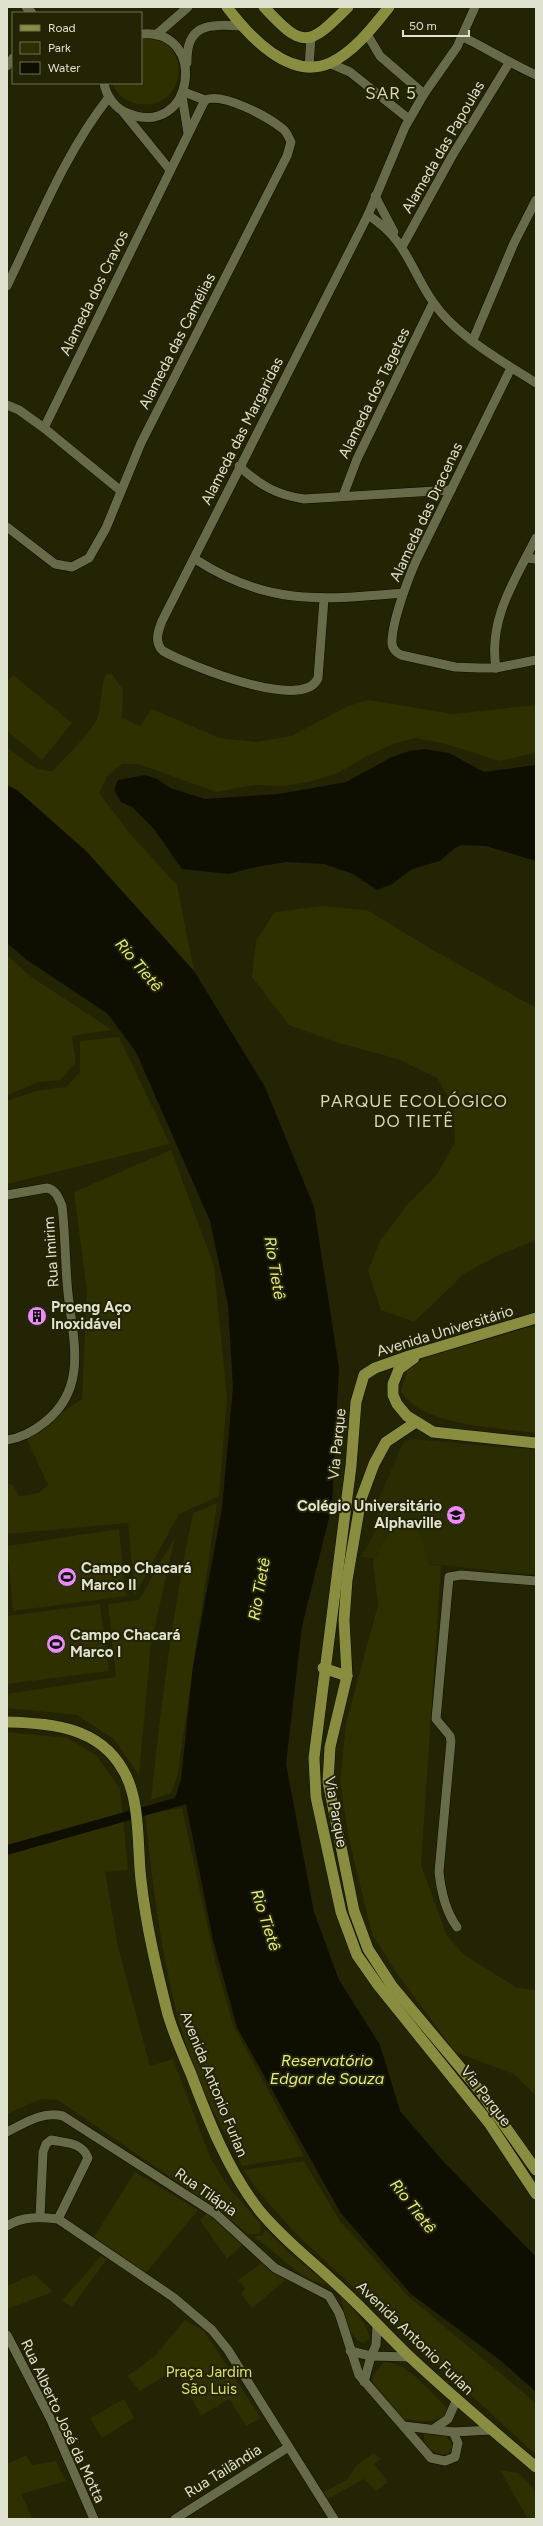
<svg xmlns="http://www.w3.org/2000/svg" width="543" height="2526" viewBox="0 0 543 2526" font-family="Figtree,sans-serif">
  <rect width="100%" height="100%" fill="#232404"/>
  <!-- built -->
  <polygon fill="#2a2c02" points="412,1439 536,1450 536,1575 361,1557 376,1530 378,1501 402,1445 405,1441"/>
  <!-- green -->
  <g fill="#2e3000">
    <path d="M141,35c51,-3 50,76 -2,69 -13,-1 -22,-10 -27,-21h29z"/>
    <path d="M106,674h6l11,16 -1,28 18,8 12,-17 68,29 37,4 34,-6 57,-30 21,-6 84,14 83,-9v48l-37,8 -56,-18 -28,-5 -22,6 -30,14 -25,15 -26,8 -28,5 -30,-1 -38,7 -77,-28h-17l-14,11 -9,18 32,42 46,50 17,86 -108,-120 -69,-61 -10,-5v-38c14,11 28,25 46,24 11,-13 40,-39 45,-55 4,-14 2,-28 8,-42z"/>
    <polygon points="13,675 72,723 42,760 7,731 7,682"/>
    <polygon points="322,906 367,910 433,950 536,1008 536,1240 499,1255 465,1273 414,1322 381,1310 368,1271 380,1241 407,1205 436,1176 455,1142 453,1104 437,1078 398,1059 339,1043 289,1025 252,977 256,941 275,912"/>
    <polygon points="7,955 30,976 112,1030 72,1036 76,1062 60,1080 39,1082 7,1095"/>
    <polygon points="119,1037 170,1144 7,1184 7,1101 36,1091 66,1087 80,1072 80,1041"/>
    <polygon points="171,1150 214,1266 227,1398 219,1496 179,1514 135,1595 128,1523 7,1534 7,1484 13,1485 19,1496 39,1493 48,1485 26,1438 82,1399 87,1292 74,1192"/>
    <path d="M536,1325v108c-35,-5 -93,-7 -122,-28 -5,-3 -9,-9 -13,-13l6,-21 17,-13z"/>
    <path d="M217,1503l-40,275 -6,15 -20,7c10,-96 22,-191 42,-287z"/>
    <polygon points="414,1523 423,1544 428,1564 441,1566 421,1865 446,1934 463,1954 517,1988 536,1990 536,2096 514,2074 455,2052 396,1972 372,1934 349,1839 340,1783 346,1723 378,1605 373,1562 392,1527"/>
    <polygon points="119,1529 126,1596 13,1611 7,1546"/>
    <polygon points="175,1537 151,1644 139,1775 114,1739 77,1715 7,1708 7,1694 116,1677 108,1604 139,1600"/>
    <polygon points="100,1604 109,1671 7,1684 7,1616"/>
    <polygon points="7,1732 68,1738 97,1756 120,1789 128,1870 105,1872 118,1947 150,2066 173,2059 210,2157 230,2189 261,2224 260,2234 248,2234 218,2210 58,2100 41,2099 7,2114"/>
    <path d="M182,1808l34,157 18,62 70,129 -62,10c-19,-37 -40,-73 -53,-113 -26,-76 -35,-159 -44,-239z"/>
    <polygon points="304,2161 340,2221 408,2296 536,2403 536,2455 296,2234 263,2197 243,2170"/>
    <polygon points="135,2172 198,2210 146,2273 94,2237"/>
    <polygon points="208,2213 243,2244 227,2259 200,2220"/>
    <path d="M265,2229l25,25 38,30c-30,-2 -51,-34 -75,-47l10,-2z"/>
    <polygon points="101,2256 107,2259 72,2307 62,2301"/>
    <polygon points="262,2263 287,2279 252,2308 241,2294 245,2288 238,2280"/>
    <polygon points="34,2274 53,2292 7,2309 7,2286"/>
    <path d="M340,2293c9,13 31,32 29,46l-6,4c-18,-8 -18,-32 -23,-50z"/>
    <polygon points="185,2320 204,2331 261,2418 246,2426 229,2399 201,2416 176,2369 140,2391 127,2376 154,2357"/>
    <path d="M384,2362c22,-1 48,31 63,46l2,3c-9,14 -31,10 -46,8l-30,-37v-6z"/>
    <polygon points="124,2399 134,2418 102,2438 90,2418"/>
    <path d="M424,2433l22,3 6,7v6l-4,6c-13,-1 -26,-7 -24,-22z"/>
    <polygon points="374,2453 381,2459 374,2464 388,2482 376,2491 364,2479 328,2499 323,2492 347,2480 357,2465"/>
    <polygon points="26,2455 32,2465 56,2461 66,2481 21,2494 33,2519 7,2519 7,2464"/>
    <polygon points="500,2470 518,2473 536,2491 536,2519 528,2519"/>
  </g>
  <!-- water -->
  <g fill="#0e0f00">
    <polygon points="425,749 449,753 484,772 536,765 536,861 486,846 462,845 455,848 440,861 412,869 392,884 377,890 353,874 324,864 286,862 256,867 229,874 182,869 154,829 132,807 121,802 114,790 118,780 145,775 157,779 170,788 205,799 279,794 346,782 392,757 409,751"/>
    <polygon points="7,785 17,790 86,851 194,971 265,1087 314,1207 339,1368 332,1506 302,1626 286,1764 314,1912 339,1980 380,2045 400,2111 442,2160 536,2257 536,2392 500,2360 411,2294 340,2212 237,2027 213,1940 186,1804 7,1855 7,1845 175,1798 181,1780 193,1666 222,1508 233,1387 228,1305 210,1221 136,1052 108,1014 27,960 7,943"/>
  </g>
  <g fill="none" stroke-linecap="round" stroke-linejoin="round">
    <defs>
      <g id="minor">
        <polyline points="26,7 32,13"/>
        <polyline points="367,34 380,56 424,94"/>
        <polyline points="156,35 188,7"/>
        <path d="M463,37c25,12 48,27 73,38"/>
        <path d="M187,63c-1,-39 21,-39 54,-37"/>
        <polyline points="329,63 350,72 409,119"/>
        <polyline points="7,66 13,58"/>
        <polyline points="309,67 311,37"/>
        <path d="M104,83c2,13 11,25 23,30 68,28 82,-86 14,-79"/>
        <polyline points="184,92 205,100"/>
        <polyline points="182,96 188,133"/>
        <polyline points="123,112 170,170"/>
        <polyline points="375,196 394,232"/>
        <path d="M368,215c39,25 41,52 65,87 22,33 70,60 103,81"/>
        <polyline points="403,245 452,156 509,63"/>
        <path d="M7,286c31,-64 58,-133 102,-189"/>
        <polyline points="473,340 514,243 536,200"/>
        <path d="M511,368l-95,193c-8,18 -25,63 -24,83 1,6 5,9 9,11l54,12 24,1h17l40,-8"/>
        <polyline points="7,405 19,410 44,428 121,491"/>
        <polyline points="44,428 205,100"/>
        <path d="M239,466c20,19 38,29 65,33l147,-9"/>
        <polyline points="343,496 357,459 433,303"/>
        <path d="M7,527l48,37 17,3 17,-9 17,-30 35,-85 146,-287 4,-14c-2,-4 -4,-10 -8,-13 -15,-12 -60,-37 -78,-29"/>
        <polyline points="526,558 536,559"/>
        <path d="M195,559c72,47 127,41 208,34"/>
        <path d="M324,599l-6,79c-14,35 -132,-14 -155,-27 -9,-8 -5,-20 -1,-30l206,-406 37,-88 19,-33 33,-47 18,-40"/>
        <path d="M496,668c-8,-49 19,-88 40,-130"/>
        <path d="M7,1195l40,-7c9,2 11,9 15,18 3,25 3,50 5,76 3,49 25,103 -22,140 -11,9 -24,16 -38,18"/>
        <path d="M457,1927c-12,-16 -16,-36 -18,-55l12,-131 -1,-5 -14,-17 13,-142 12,-2 75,6"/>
        <path d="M7,2132c18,-9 35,-21 56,-16l153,98 59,54 54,28 10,17 20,62 72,83 14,3 10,-4 3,-14 -5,-11"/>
        <path d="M40,2217l3,-65 3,-8 5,-4c15,3 31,2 37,18l-30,61"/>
        <path d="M7,2226c15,-10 33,-9 51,-7l115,78 39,33 16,20 106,169"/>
        <polyline points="7,2335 51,2420 94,2519"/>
        <polyline points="350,2351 371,2356 376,2345 377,2324"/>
        <polyline points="364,2382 371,2356 410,2357"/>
        <polyline points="404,2426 453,2432 492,2430"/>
        <polyline points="435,2428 448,2419 457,2399"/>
        <polyline points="175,2519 287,2448"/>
      </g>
      <g id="major">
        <path d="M227,7c21,28 62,74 103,56 24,-11 43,-36 59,-56"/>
        <path d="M264,7c39,42 44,40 84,0"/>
        <polyline points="536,1318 409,1356 375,1368 364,1375 356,1402 351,1466 314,1758 316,1797 341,1912 357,1955 378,1985 489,2123 536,2194"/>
        <polyline points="414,1358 399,1369 393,1384 393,1395 397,1404 407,1416 433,1432 536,1443"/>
        <polyline points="416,1422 386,1442 374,1464 361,1499 347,1580 344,1620 347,1676 330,1747 328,1782 354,1911 368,1949 392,1986 480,2091 536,2170"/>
        <polyline points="323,1668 347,1676"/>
        <path d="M7,1722c44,1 92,5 116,48 18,30 14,76 18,110 5,46 16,91 27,135 6,20 15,40 23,59 18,48 37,96 68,136 22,27 49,48 74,71 27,24 51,51 77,76 41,38 83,74 126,110"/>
      </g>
    </defs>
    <!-- minor casing -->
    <use href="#minor" stroke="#0c0d00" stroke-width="10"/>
    <!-- major casing -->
    <use href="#major" stroke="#0c0d00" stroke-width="12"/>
    <!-- minor -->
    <use href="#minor" stroke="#686b49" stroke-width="9"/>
    <!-- major -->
    <use href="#major" stroke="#888d3f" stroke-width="11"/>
  </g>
  <!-- icons -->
  <defs>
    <symbol id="building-disc" viewBox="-11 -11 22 22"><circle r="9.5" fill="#ec8cfa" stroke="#232404"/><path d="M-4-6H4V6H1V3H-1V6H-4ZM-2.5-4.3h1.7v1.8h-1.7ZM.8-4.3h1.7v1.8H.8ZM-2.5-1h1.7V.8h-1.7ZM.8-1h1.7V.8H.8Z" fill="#111"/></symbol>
    <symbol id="school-disc" viewBox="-11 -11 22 22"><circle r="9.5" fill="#ec8cfa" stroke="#232404"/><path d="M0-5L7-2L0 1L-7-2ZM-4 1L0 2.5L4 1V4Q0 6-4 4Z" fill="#111"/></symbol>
    <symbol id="stadium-disc" viewBox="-11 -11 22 22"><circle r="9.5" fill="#ec8cfa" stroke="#232404"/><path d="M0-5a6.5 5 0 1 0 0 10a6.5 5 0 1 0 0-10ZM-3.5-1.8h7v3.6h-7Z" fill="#111"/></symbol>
  </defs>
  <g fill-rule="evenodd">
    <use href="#building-disc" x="26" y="1305" width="22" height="22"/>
    <use href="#school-disc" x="445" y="1504" width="22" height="22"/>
    <use href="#stadium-disc" x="56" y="1566" width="22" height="22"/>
    <use href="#stadium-disc" x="45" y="1633" width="22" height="22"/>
  </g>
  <g text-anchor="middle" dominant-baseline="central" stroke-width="4" stroke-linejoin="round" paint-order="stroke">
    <!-- street labels -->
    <g font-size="15" fill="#e0e2d0" stroke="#232404">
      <text transform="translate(443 147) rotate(-60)">Alameda das Papoulas</text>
      <text transform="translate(94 293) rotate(-64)">Alameda dos Cravos</text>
      <text transform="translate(177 341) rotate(-63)">Alameda das Camélias</text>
      <text transform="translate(374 393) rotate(-64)">Alameda dos Tagetes</text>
      <text transform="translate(242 431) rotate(-63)">Alameda das Margaridas</text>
      <text transform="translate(426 512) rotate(-65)">Alameda das Dracenas</text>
      <text transform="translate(51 1252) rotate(-94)">Rua Imirim</text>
      <text transform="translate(445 1331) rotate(-17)">Avenida Universitário</text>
      <text transform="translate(337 1444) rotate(-84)">Via Parque</text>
      <text transform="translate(336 1812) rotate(80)">Via Parque</text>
      <text transform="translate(214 2084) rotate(68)">Avenida Antonio Furlan</text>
      <text transform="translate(486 2096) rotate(52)">Via Parque</text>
      <text transform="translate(206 2192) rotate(35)">Rua Tilápia</text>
      <text transform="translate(415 2338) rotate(44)">Avenida Antonio Furlan</text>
      <text transform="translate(63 2421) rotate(65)">Rua Alberto José da Motta</text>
      <text transform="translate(223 2471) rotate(-32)">Rua Tailândia</text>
    </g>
    <!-- poi labels -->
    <g font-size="15" font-weight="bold" fill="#e0e2d0" stroke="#232404" text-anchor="start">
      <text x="51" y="1307">Proeng Aço<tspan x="51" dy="17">Inoxidável</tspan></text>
      <text x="442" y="1506" text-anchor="end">Colégio Universitário<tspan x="442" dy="17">Alphaville</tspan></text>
      <text x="81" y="1568">Campo Chacará<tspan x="81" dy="17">Marco II</tspan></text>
      <text x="70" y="1635">Campo Chacará<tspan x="70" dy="17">Marco I</tspan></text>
    </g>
    <!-- park labels -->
    <g font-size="15" fill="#d9e070" stroke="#232404">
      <text x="209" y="2372">Praça Jardim<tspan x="209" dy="17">São Luis</tspan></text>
    </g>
    <!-- water labels -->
    <g font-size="16" font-style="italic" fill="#e5ed7d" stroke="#232404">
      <text transform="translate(139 965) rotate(50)">Rio Tietê</text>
      <text transform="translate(275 1268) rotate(81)">Rio Tietê</text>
      <text transform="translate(259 1589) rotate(-80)">Rio Tietê</text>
      <text transform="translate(266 1920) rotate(72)">Rio Tietê</text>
      <text x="327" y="2060">Reservatório<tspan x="327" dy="18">Edgar de Souza</tspan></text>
      <text transform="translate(413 2206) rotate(52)">Rio Tietê</text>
    </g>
    <!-- quarter labels -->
    <g font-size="17" letter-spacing="1" fill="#d7dbb5" stroke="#232404">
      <text x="391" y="93">SAR 5</text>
      <text x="414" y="1101">PARQUE ECOLÓGICO<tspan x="414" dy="20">DO TIETÊ</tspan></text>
    </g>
  </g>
  <!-- border -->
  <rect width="543" height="2526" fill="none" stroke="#e0e2d0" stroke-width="16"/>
  <!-- legend -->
  <rect x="12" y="12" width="130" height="72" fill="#232404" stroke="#6f7056"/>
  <rect x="20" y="25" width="20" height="6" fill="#888d3f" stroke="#6f7056"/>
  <text x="48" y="32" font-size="12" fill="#e0e2d0">Road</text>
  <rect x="20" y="42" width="20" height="12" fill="#2e3000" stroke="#6f7056"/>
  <text x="48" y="52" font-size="12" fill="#e0e2d0">Park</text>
  <rect x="20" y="62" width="20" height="12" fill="#0e0f00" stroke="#6f7056"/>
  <text x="48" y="72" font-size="12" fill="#e0e2d0">Water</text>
  <!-- scale -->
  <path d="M403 30v6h66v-6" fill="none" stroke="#e0e2d0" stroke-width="2"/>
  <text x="409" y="30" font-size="12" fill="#e0e2d0" stroke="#232404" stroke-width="3" paint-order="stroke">50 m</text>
</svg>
